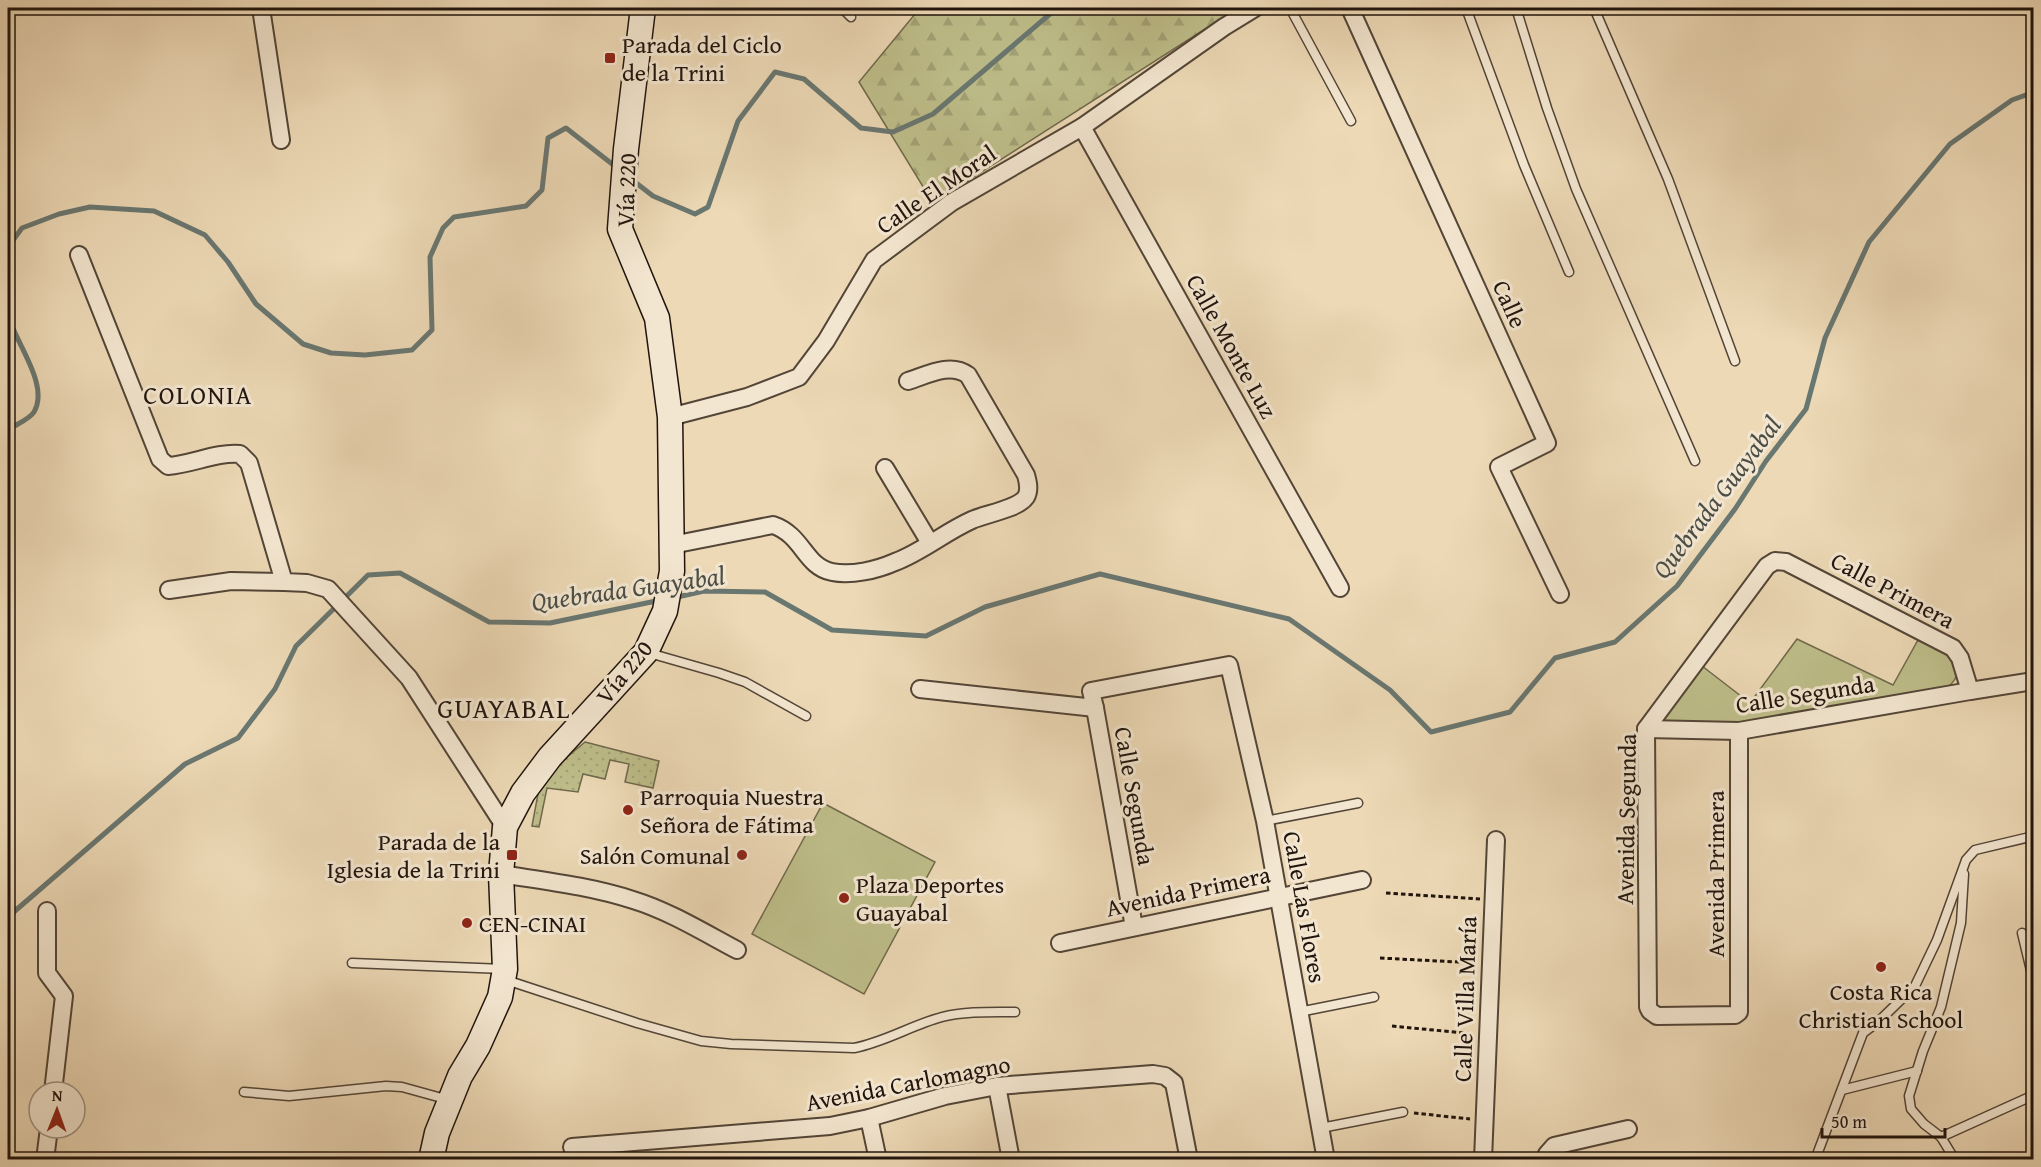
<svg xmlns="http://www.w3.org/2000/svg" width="2041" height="1167" viewBox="0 0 2041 1167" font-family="'Gentium Book Plus',serif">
  <defs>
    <pattern id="forest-firs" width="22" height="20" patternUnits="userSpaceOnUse" patternTransform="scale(1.5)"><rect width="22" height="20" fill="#bebe8a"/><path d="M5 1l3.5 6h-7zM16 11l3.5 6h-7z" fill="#a3a276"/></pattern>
    <pattern id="garden-dots" width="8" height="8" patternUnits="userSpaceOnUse" patternTransform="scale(1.5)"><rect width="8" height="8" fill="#bebe8a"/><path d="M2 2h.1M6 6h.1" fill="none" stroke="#a3a276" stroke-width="1.8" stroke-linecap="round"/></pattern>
  </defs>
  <rect width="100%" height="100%" fill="#edd9b6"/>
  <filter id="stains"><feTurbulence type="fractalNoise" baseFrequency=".00333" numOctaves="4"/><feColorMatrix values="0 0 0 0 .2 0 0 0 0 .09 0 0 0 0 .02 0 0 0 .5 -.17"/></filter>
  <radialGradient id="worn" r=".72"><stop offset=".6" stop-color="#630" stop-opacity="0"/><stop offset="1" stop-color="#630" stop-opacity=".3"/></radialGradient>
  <!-- green -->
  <g fill="#bebe8a" stroke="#6f694c" stroke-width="1.5">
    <path d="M1797,639l96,46 25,-45 32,15c6,14 12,20 -2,32l-199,36 -88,-1 41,-56 48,37z"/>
    <polygon points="823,803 935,862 864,994 752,934"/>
  </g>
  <!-- forest -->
  <polygon fill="url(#forest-firs)" stroke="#6f694c" stroke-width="1.5" points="920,8 1238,8 933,203 859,82"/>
  <!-- garden -->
  <polygon fill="url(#garden-dots)" stroke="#6f694c" stroke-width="1.5" points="585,742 659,761 653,788 625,782 629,764 610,760 605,779 583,774 578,792 547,788 539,827 532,826 540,783 543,777"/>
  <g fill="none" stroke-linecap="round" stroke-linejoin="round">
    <!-- stream -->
    <g stroke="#697771" stroke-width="5">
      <polyline points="631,179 653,196 695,214 708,207 738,121 775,72 804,79 861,128 893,132 933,114 1057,8"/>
      <polyline points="8,247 22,228 59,214 90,207 154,211 205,235 228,262 256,304 303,344 331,353 365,355 412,350 432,330 430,257 443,228 454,217 526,206 542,190 548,138 566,128 616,167"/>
      <path d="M8,315c7,27 42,70 26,97 -4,7 -19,13 -26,18"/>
      <polyline points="673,598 704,591 765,592 832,630 926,636 985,607 1100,574 1289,619 1390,690 1431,732 1510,712 1555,658 1615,642 1677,586 1735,509 1766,461 1806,409 1825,338 1869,242 1950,144 2012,100 2034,92"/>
      <polyline points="8,917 185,764 238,738 275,689 296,646 368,575 400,573 489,622 550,623 661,600"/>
    </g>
    <defs>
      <g id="lane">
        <polyline points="842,8 851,17"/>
        <polyline points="1290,8 1351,121"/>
        <polyline points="1466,8 1524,165 1569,272"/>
        <polyline points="1516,8 1547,108 1576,189 1695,461"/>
        <polyline points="1594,8 1668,179 1735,361"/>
        <polyline points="649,653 719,673 745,682 806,716"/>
        <polyline points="1265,821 1358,803"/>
        <polyline points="2022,933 2034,983"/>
        <polyline points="352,963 504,969"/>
        <path d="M506,980l131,43 64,18 30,3 123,4c31,-6 58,-23 88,-31 23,-6 49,-5 73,-5"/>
        <polyline points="1299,1012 1374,997"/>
        <polyline points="1842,1090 1917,1071"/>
        <polyline points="244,1092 289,1096 386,1086 402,1087 449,1100"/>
        <polyline points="1321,1128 1403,1112"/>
        <polyline points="1941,1137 2034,1095"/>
        <polyline points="1815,1160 1863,1033 1879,1021 1915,986 1937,940 1966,860 1975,850 2034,836"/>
        <polyline points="1955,1160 1941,1137 1924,1124 1911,1109 1909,1096 1923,1051 1941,1007 1961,923 1964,874"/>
      </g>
      <g id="street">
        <polyline points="261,8 281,140"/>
        <polyline points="1350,8 1547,443 1499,467 1560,594"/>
        <polyline points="1082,127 1340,588"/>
        <path d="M79,255l81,204 8,7c25,-2 48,-14 72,-12l9,9 35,119 23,1 21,6 81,89 96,149"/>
        <polyline points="670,417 747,397 799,377 826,341 874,260 952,202 1082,127 1224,27 1255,8"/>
        <polyline points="885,468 930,543"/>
        <path d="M672,545l101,-20c30,10 32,42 59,47 19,4 45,-2 63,-10 27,-10 50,-30 77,-42 13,-6 46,-11 54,-23 4,-7 2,-15 0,-22l-58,-100c-18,-13 -41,0 -60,6"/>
        <polyline points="169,590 231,581 284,582"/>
        <polyline points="920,689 1095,708 1091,691 1229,665 1265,821 1326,1160"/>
        <polyline points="1095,708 1134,927"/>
        <polyline points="1646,729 1739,731 1970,691"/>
        <polyline points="1739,731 1739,1012 1735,1015 1657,1016 1650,1011 1648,1007 1646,729 1767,566 1775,561 1786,562 1953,648 1960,658 1970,691 2034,681"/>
        <path d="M501,874c44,7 89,12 132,26 36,11 70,32 104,50"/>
        <polyline points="47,911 47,973 64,996 53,1092"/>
        <polyline points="1060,943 1362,880"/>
        <polyline points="997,1086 1011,1160"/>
        <polyline points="869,1118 878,1160"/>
        <polyline points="572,1147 830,1126 869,1118 945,1096 997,1086 1153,1074 1165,1076 1174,1083 1189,1160"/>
        <polyline points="45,1160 49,1128"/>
        <polyline points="1483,1160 1496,840"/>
        <polyline points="1545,1160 1547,1154 1554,1146 1628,1129"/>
      </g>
      <polyline id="secondary" points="431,1160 437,1133 460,1076 478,1046 500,997 505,969 501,874 505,827 523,793 550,757 646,652 665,611 672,571 670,417 657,318 620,229 626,149 643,8"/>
    </defs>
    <!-- lane casing -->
    <use href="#lane" stroke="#534537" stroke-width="11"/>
    <!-- street casing -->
    <use href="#street" stroke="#534537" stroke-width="20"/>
    <!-- secondary casing -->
    <use href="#secondary" stroke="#20140d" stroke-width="27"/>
    <!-- path -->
    <g stroke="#20140d" stroke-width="3" stroke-dasharray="4.5 3" stroke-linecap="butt">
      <polyline points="1386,893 1480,899"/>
      <polyline points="1380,958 1477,963"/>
      <polyline points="1392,1026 1474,1034"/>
      <polyline points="1414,1113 1470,1119"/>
    </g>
    <!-- lane -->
    <use href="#lane" stroke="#f3e6d0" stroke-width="8"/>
    <!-- street -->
    <use href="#street" stroke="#f3e6d0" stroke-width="16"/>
    <!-- secondary -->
    <use href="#secondary" stroke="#f3e6d0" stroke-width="24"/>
  </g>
  <!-- markers -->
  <g fill="#8f2418" stroke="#f3e6d0" stroke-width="2">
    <rect x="604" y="52" width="12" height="12" rx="3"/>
    <circle cx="628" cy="810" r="6"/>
    <rect x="506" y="849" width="12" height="12" rx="3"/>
    <circle cx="742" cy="855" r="6"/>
    <circle cx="844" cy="898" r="6"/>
    <circle cx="467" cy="923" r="6"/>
    <circle cx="1881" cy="967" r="6"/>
  </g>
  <g text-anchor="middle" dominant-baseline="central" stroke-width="6" stroke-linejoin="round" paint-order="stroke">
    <!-- poi labels -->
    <g font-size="24" fill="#20140d" stroke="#f3e6d0" text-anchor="start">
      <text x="622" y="44">Parada del Ciclo<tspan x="622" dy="28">de la Trini</tspan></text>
      <text x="640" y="796">Parroquia Nuestra<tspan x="640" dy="28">Señora de Fátima</tspan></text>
      <text x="500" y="841" text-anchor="end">Parada de la<tspan x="500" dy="28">Iglesia de la Trini</tspan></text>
      <text x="730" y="855" text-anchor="end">Salón Comunal</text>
      <text x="856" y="884">Plaza Deportes<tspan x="856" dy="28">Guayabal</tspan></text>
      <text x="479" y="923">CEN-CINAI</text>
      <text x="1881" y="991" text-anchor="middle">Costa Rica<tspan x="1881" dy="28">Christian School</tspan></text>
    </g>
    <!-- street labels -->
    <g font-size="24" fill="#20140d" stroke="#f3e6d0">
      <text transform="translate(936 189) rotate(-34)">Calle El Moral</text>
      <text transform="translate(626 190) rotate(-88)">Vía 220</text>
      <text transform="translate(1510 304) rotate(66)">Calle</text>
      <text transform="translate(1232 346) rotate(61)">Calle Monte Luz</text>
      <text transform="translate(1893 590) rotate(28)">Calle Primera</text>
      <text transform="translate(624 672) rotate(-51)">Vía 220</text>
      <text transform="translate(1805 694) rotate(-9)">Calle Segunda</text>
      <text transform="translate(1135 796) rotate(80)">Calle Segunda</text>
      <text transform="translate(1626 819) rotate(-89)">Avenida Segunda</text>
      <text transform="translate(1715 874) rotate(-90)">Avenida Primera</text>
      <text transform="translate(1188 891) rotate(-12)">Avenida Primera</text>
      <text transform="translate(1305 907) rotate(80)">Calle Las Flores</text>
      <text transform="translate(1465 999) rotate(-88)">Calle Villa María</text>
      <text transform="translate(908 1083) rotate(-11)">Avenida Carlomagno</text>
    </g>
    <!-- neighbourhood labels -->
    <g font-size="26" letter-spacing="1.5" fill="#20140d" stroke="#f3e6d0">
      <text x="198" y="394">COLONIA</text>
    </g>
    <!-- water labels -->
    <g font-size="26" font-style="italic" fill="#4b4e47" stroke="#f3e6d0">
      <text transform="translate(1716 497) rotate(-53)">Quebrada Guayabal</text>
      <text transform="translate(628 588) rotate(-8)">Quebrada Guayabal</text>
    </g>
    <!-- quarter labels -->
    <g font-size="27" letter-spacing="1.5" fill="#20140d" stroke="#f3e6d0">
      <text x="504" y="708">GUAYABAL</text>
    </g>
  </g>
  <!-- margin -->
  <rect width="2041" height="1167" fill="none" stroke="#edd9b6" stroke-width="30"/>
  <rect x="9" y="9" width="2023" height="1149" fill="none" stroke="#20140d" stroke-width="3"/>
  <rect x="15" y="15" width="2011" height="1137" fill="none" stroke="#20140d" stroke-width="1.5"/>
  <!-- north arrow -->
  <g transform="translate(57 1110) rotate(1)"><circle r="28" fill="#f3e6d0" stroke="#9f9282" stroke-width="1.5"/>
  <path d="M0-4.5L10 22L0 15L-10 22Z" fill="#8f2418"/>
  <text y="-9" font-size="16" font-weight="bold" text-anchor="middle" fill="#20140d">N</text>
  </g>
  <!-- scale -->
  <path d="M1822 1128v9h123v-9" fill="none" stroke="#20140d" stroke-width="3"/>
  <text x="1831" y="1128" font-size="18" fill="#20140d" stroke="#f3e6d0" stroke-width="4.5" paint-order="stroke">50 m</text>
  <rect width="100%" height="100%" filter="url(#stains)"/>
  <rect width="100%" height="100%" fill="url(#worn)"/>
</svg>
